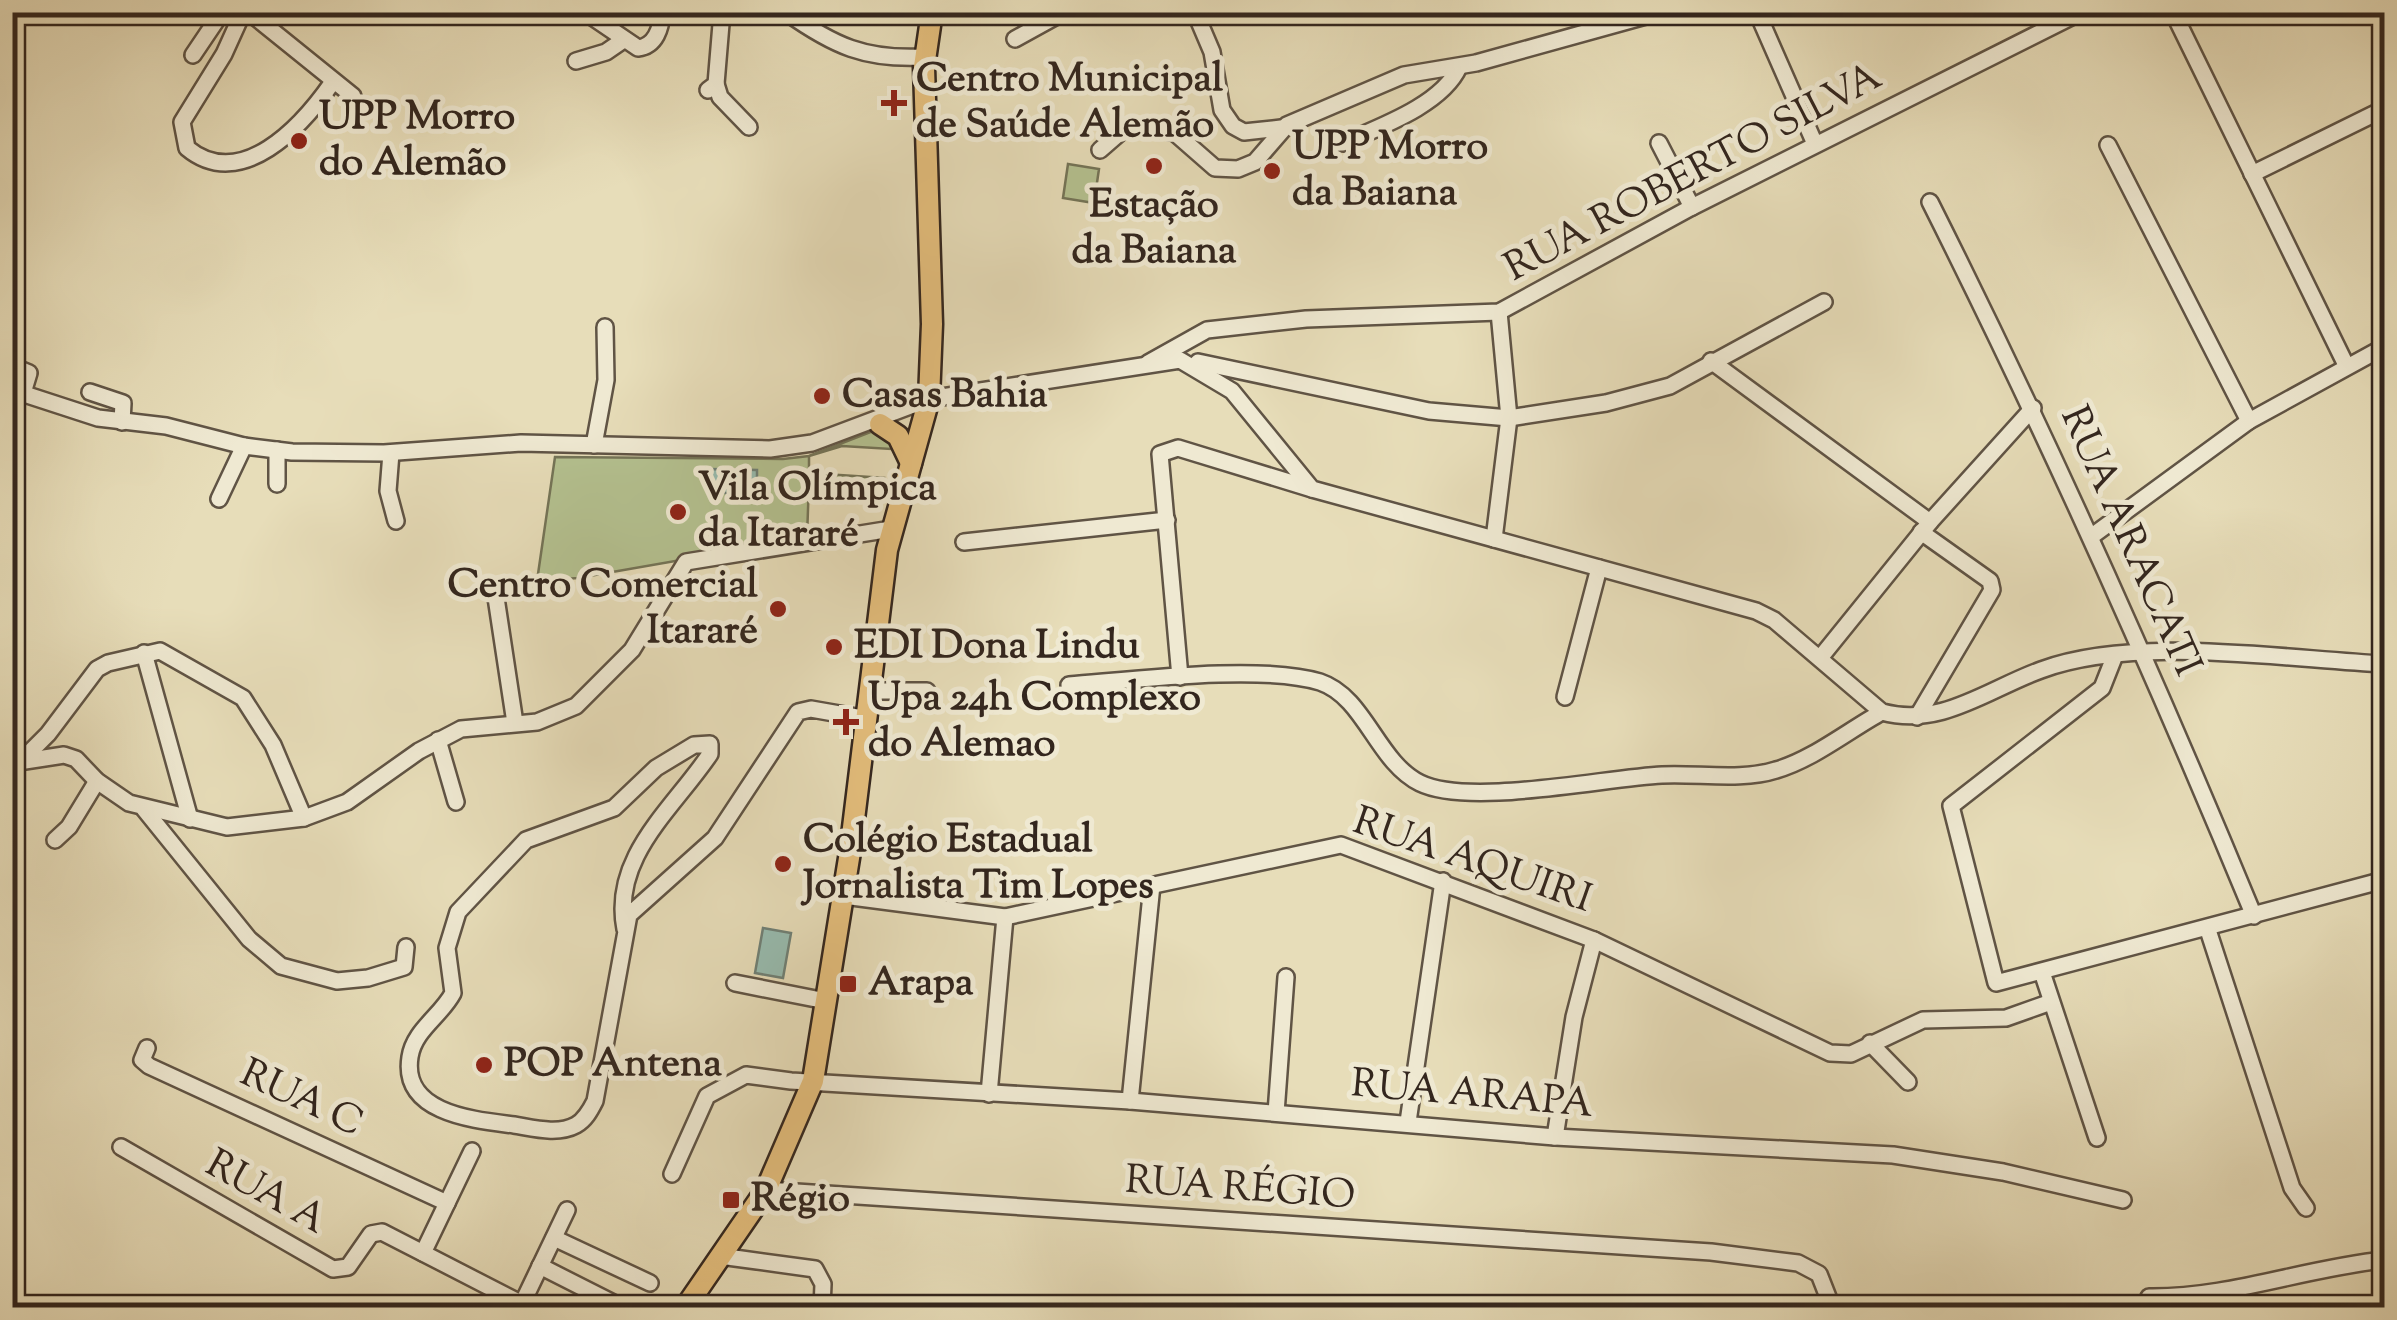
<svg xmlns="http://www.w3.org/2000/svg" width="2397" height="1320" viewBox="0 0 2397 1320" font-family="'Sorts Mill Goudy',serif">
  <rect width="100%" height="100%" fill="#e7ddb9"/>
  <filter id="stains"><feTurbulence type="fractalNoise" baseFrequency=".002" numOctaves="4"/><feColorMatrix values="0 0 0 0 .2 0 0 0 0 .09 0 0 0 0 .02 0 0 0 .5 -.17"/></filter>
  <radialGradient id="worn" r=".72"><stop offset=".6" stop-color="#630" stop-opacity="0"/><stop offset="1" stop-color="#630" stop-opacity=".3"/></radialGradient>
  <!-- green -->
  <g fill="#b4c190" stroke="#747457" stroke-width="2.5">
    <polygon points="1068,164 1099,169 1094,203 1063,198"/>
    <polygon points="873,431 892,441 891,449 842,446 809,456 809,473 884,478 882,486 809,481 807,538 578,578 537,581 555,457 783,459 809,456"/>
  </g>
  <!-- water -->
  <g fill="#97bcb0" stroke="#6f8076" stroke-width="2.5">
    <polygon points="710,469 757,470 757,493 709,493"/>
    <polygon points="763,928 791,933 783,978 755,973"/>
  </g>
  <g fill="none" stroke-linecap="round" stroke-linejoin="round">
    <defs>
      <g id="minor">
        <path d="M243,12l-19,42 -42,68 5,26c54,45 115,-22 145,-65"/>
        <polyline points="249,12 353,96"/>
        <path d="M585,12l53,36c18,-2 23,-20 24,-36"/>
        <path d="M786,12c48,34 79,48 138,45"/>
        <polyline points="1195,12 1212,52 1222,110 1233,126 1244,132 1281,128"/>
        <polyline points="1757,12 1815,144"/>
        <polyline points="2173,12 2346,365"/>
        <polyline points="1015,39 1064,12"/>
        <polyline points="193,55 222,12"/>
        <polyline points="576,61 606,52 622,41"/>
        <polyline points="716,84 720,97 749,127"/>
        <polyline points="708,90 716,84 722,12"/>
        <path d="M1343,143c36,-16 99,-38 116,-76"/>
        <polyline points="1659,143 1692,207"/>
        <polyline points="2108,145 2249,421"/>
        <polyline points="1100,150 1123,130 1151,127 1175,133 1215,168 1238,169 1255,162 1287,125 1404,75 1476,63 1660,12"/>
        <polyline points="2252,174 2384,109"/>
        <path d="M1930,202c118,235 224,472 324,714"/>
        <polyline points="1711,361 1930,522"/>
        <polyline points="1198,362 1429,411 1509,418 1606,403 1670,386 1824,302"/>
        <polyline points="1148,363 1207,330 1306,319 1499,312 1692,207 2081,12"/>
        <polyline points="12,366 29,373 23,393"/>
        <path d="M12,390l86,28 68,8 78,20 48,6 92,1 137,-10 249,6 42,-6 117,-44 251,-39 52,31 80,98 444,122 18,9 108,92c59,16 106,-23 159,-42 95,-35 242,-11 343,-6"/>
        <polyline points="90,392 123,403 122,422"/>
        <polyline points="594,445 606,380 605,327"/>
        <polyline points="391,453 388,491 396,521"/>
        <polyline points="277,484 277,450"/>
        <polyline points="219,499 244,446"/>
        <polyline points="2092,536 2249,421 2384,347"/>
        <polyline points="1494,539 1509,418 1499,312"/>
        <polyline points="964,542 1167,520"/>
        <polyline points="495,591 515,723"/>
        <polyline points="144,653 190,819"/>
        <polyline points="2115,655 2102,688 1951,806 1996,983 2384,880"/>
        <polyline points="1820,658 1930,522 2033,408"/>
        <polyline points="1180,677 1160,454 1178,448 1312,489"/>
        <path d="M1069,685c64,-5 193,-21 251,-3 45,15 57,80 100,101 49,24 184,-5 242,-8 35,-2 80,6 114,-5 36,-10 73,-40 106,-58"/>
        <polyline points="871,691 927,691"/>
        <polyline points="1565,697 1599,568"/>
        <polyline points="1917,717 1992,590 1990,581 1921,532"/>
        <polyline points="438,740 456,802"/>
        <polyline points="22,760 48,734 97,669 108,663 160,651 243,698 273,745 304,818"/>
        <polyline points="12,763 64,755 76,759 97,781 129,803 227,827 304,818 347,802 419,751 461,729 537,722 576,706 632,650 686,562 891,529"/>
        <polyline points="144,809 249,939 281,966 337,981 368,978 404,967 406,947"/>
        <polyline points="55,840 69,827 97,781"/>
        <polyline points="844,896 1005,917 1341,845 1594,940 1830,1053 1851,1054 1923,1020 2006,1018 2051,1002"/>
        <path d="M625,929c-14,-72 48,-120 85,-175v-10l-16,1 -38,23 -42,40 -88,32 -68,72 -11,36 6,45c-12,23 -39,37 -43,64 -9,57 65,63 104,68 19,3 44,10 62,0 9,-5 14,-14 19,-24l34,-186 86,-77 83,-126 13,-3 57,10"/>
        <polyline points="2208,930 2292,1188 2306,1208"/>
        <polyline points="2042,972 2097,1138"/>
        <polyline points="735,983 826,1001"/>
        <polyline points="1870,1043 1908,1082"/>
        <polyline points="147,1048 142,1060 149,1066 447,1203"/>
        <polyline points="989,1094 1005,917"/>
        <polyline points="1130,1101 1152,885"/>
        <polyline points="1276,1113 1286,977"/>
        <polyline points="1408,1122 1443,881"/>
        <polyline points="1555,1137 1574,1017 1594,940"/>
        <polyline points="121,1147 333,1269 348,1267 371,1234 382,1232 530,1308"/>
        <polyline points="672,1174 707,1096 746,1075 791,1081 1130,1101 1555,1137 1893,1155 2003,1172 2123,1200"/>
        <polyline points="766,1190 1711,1252 1798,1263 1819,1274 1828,1297"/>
        <polyline points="554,1238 650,1283"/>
        <polyline points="423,1253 472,1151"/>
        <polyline points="720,1256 815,1269 823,1284 822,1308"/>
        <polyline points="540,1266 623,1308"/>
        <path d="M2149,1297c80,1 156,-29 235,-37"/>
        <polyline points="522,1304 567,1210"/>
        <polyline points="1388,1308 1457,1308"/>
      </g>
      <g id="major">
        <polyline points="880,424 898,436 911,463"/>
        <polyline points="685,1308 766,1190 813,1081 850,852 887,550 929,399 932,324 924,67 932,12"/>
      </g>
    </defs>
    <!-- minor casing -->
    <use href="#minor" stroke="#605445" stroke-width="20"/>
    <!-- major casing -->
    <use href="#major" stroke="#33261e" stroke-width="25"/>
    <!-- minor -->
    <use href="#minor" stroke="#efe9d2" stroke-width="15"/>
    <!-- major -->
    <use href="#major" stroke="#e4be7c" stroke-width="20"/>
  </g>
  <!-- markers -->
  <g fill="#8f2418" stroke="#efe9d2" stroke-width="4">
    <path d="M889 88h10v10h10v10h-10v10h-10v-10h-10v-10h10z"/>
    <circle cx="299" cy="141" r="10"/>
    <circle cx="1154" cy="166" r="10"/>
    <circle cx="1272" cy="171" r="10"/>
    <circle cx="822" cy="396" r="10"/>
    <circle cx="678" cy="512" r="10"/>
    <circle cx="778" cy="609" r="10"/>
    <circle cx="834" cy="647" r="10"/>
    <path d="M841 707h10v10h10v10h-10v10h-10v-10h-10v-10h10z"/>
    <circle cx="783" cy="864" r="10"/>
    <rect x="838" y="974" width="20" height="20" rx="5"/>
    <circle cx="484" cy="1065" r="10"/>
    <rect x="721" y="1190" width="20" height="20" rx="5"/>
  </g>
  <g text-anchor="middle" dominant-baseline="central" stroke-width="10" stroke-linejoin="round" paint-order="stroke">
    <!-- poi labels -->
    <g font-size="40" font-weight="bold" fill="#33261e" stroke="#efe9d2" text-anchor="start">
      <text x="916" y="80">Centro Municipal<tspan x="916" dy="46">de Saúde Alemão</tspan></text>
      <text x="319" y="118">UPP Morro<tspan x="319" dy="46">do Alemão</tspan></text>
      <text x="1292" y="148">UPP Morro<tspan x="1292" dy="46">da Baiana</tspan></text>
      <text x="1154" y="206" text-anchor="middle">Estação<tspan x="1154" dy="46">da Baiana</tspan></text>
      <text x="842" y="396">Casas Bahia</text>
      <text x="698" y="489">Vila Olímpica<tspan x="698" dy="46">da Itararé</tspan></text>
      <text x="758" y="586" text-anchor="end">Centro Comercial<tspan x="758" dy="46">Itararé</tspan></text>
      <text x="854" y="647">EDI Dona Lindu</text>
      <text x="868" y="699">Upa 24h Complexo<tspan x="868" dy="46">do Alemao</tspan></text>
      <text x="803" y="841">Colégio Estadual<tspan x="803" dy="46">Jornalista Tim Lopes</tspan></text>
      <text x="868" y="984">Arapa</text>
      <text x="504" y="1065">POP Antena</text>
      <text x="751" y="1200">Régio</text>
    </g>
    <!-- street labels -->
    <g font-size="40" fill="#33261e" stroke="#efe9d2">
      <text transform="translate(1694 174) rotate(-28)">RUA ROBERTO SILVA</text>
      <text transform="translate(2129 542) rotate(66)">RUA ARACATI</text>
      <text transform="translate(1472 862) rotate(19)">RUA AQUIRI</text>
      <text transform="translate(1472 1096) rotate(5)">RUA ARAPA</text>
      <text transform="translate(301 1100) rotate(25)">RUA C</text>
      <text transform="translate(1240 1190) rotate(4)">RUA RÉGIO</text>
      <text transform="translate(265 1194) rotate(29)">RUA A</text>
    </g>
  </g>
  <!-- margin -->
  <rect width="2397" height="1320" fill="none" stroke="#e7ddb9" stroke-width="50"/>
  <rect x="15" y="15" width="2367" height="1290" fill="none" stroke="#33261e" stroke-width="5"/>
  <rect x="25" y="25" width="2347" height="1270" fill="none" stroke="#33261e" stroke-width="2.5"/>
  <rect width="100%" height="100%" filter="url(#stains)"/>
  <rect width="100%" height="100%" fill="url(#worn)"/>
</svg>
